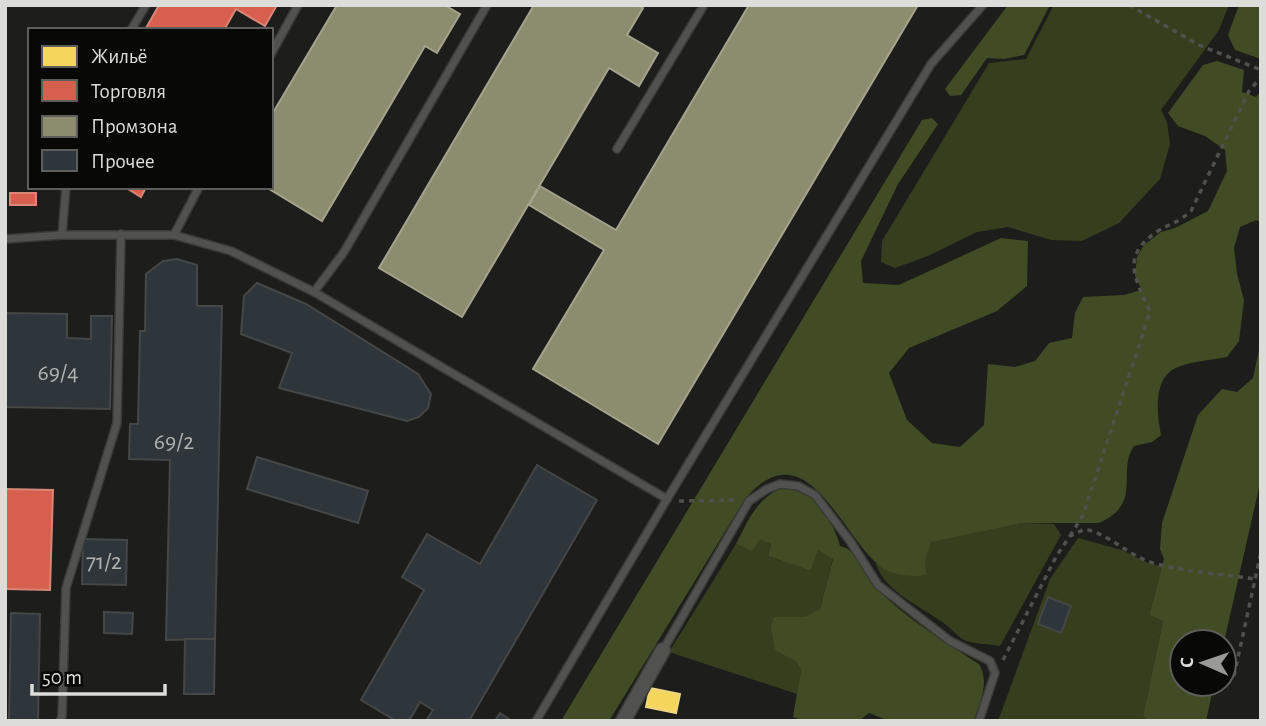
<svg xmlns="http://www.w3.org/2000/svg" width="1266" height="726" viewBox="0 0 1266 726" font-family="'Alegreya Sans',sans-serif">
  <rect width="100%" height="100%" fill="#1d1e1b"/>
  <!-- green -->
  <g fill="#363e1e">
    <polygon points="1054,5 1229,5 1219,30 1161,110 1167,122 1170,144 1160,179 1119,223 1082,241 1051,240 1008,227 977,232 928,256 895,268 881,262 882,241 989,63 1026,59"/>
    <path d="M1021,523l33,1 7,11 -61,111c-11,-2 -28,-2 -38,-7 -6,-4 -11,-11 -17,-15 -25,-19 -70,-35 -71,-72z"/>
    <polygon points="760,538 771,544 768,556 811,571 818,550 833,558 820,609 806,617 774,617 775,649 795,661 801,670 797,694 669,652 736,544 752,550"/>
    <polygon points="1078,538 1122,550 1150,564 1162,566 1149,615 1163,621 1143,716 1149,721 998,721 1050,579"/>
  </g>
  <!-- forest -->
  <g fill="#424c24">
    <polygon points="1008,5 1050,5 1024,55 1003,59 987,58 961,95 950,96 945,89"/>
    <polygon points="1239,5 1261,5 1261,59 1235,50 1228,35"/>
    <path d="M1217,61l27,9 -2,22 14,5 5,-6v131l-5,-2 -16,7 -6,21 3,26 7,26 -5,41 -12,16c-16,3 -34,4 -49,10 -26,10 -21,47 -17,68l-9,7 -18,4c-18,26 10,57 -35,77h-78l-90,19 -6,18 1,15c-14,2 -30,1 -42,-6 -42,-28 -76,-144 -139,-70l-136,222h-48l361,-601 10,-2 6,6 -40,60 -37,77 2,22 36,2 102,-47 27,3 -1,45 -30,25 -88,37 -20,25 18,47 25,23 28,4 24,-22 4,-61 27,3 20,-6 14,-18 23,-5 3,-25 8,-16 41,-2 18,-5 -7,-14 2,-19 7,-12 17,-13 14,-4 33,-17 19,-40 -2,-21 -20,-14 -27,-10 -10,-13 35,-48z"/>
    <polygon points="1261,341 1261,479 1224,642 1182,642 1182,684 1214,684 1206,721 1149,721 1143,716 1163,621 1149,615 1164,559 1160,549 1162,523 1198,415 1222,389 1237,392 1253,378"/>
    <path d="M785,487c5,1 12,2 17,4 17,9 34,37 38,55 18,4 24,27 35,40 24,28 73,58 104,78 11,19 1,37 -5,57h-85l-20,-8 -10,8h-54l-12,-4 8,-47 -6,-9 -20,-11 -4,-23 3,-10h31l15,-8 13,-50 -15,-9 -7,21 -43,-15 3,-12 -11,-5 -8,12 -16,-7c13,-25 21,-47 49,-57z"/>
  </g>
  <!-- homes -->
  <polygon fill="#f6d55c" stroke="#eed782" stroke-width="2" points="650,688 680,694 676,713 646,707"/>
  <!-- shops -->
  <g fill="#d6604d" stroke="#d88677" stroke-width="2">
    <polygon points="159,5 277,5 265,26 236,9 224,30 145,30"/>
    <polygon points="129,187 146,187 141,197 128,189"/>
    <rect x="10" y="193" width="26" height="12"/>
    <polygon points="5,489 53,490 50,590 5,589"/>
  </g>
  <!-- industry -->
  <g fill="#8c8c6e" stroke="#a4a48e" stroke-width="2">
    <polygon points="337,5 448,5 448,7 460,14 437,53 425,46 322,221 266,187 271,187 271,116"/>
    <polygon points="534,5 638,5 643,8 627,35 658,53 639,86 609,68 462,317 379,268"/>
    <polygon points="749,5 918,5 658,444 533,369 604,250 529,205 540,186 616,230"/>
  </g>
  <!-- building -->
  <g fill="#2f363b" stroke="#454746" stroke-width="2">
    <polygon points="177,259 197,265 197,306 222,306 215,639 166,640 170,460 129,459 130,424 138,424 140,331 145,331 146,274 163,261"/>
    <polygon points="257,283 306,304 418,374 431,394 428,408 419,417 407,421 279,388 292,353 241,334 244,296"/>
    <polygon points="5,313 67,314 67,338 91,339 91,316 112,316 110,409 5,407"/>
    <polygon points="257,457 368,491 358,523 247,489"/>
    <polygon points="537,465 597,500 469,721 426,721 433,710 420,702 409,721 396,721 361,700 424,590 402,577 427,534 480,564"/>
    <polygon points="83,539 127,540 126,585 82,584"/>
    <polygon points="1048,597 1071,606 1061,633 1038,624"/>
    <polygon points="104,612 133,613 132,634 104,633"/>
    <polygon points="11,613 40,614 38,721 9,721"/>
    <polygon points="185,639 215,639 214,694 184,694"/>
    <polygon points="500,713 512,721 495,721"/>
  </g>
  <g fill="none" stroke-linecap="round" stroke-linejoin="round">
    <defs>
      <g id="lane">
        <polyline points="131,30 146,5"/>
        <polyline points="271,54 298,5"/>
        <polyline points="617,149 704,5"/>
        <polyline points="62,235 66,187"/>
        <polyline points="174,235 199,187"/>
        <polyline points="5,239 62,235 174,235 231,251 314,292 667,499"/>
        <polyline points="314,292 344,252 487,5"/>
        <polyline points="663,650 749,501 767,489 780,484 798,486 815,495 850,541 878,585 950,641 990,661 995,673 979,721"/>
        <polyline points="60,721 62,716 66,588 117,423 121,234"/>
        <polyline points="536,721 667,499 931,64 983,5"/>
      </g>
      <polyline id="street" points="623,721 663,650"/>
    </defs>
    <!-- lane casing -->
    <use href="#lane" stroke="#3a3b37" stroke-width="10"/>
    <!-- street casing -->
    <use href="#street" stroke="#3a3b37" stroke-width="17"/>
    <!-- path -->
    <g stroke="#50504f" stroke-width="3.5" stroke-dasharray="5 5" stroke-linecap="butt">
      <polyline points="1129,5 1199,45 1261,70"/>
      <polyline points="679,501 738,500"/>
      <path d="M1070,536l13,-21 67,-203c-14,-34 -31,-55 8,-81 13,-8 20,-8 33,-20l58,-120 12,-14"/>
      <path d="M1003,660l54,-105 13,-19 15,-7c26,6 42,26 68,34 32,9 68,11 102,16"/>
      <polyline points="1234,676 1261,552"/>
    </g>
    <!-- lane -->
    <use href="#lane" stroke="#51524f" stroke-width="7"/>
    <!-- street -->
    <use href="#street" stroke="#51524f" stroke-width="14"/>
  </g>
  <g text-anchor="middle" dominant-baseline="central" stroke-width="7" stroke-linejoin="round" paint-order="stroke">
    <!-- number labels -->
    <g font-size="24" fill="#b1b3b2">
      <text x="58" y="373">69/4</text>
      <text x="174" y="442">69/2</text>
      <text x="104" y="562">71/2</text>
    </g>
  </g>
  <!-- border -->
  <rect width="1266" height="726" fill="none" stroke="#dcddd9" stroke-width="14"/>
  <!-- legend -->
  <rect x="28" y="28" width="245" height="161" fill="#080807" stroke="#5d5d5b" stroke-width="2"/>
  <rect x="42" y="46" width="35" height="21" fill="#f6d55c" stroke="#5d5d5b" stroke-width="2"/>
  <text x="91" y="63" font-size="21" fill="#dcddd9">Жильё</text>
  <rect x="42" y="80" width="35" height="21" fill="#d6604d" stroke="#5d5d5b" stroke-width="2"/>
  <text x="91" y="98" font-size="21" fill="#dcddd9">Торговля</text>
  <rect x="42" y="116" width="35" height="21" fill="#8c8c6e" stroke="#5d5d5b" stroke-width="2"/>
  <text x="91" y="133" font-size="21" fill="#dcddd9">Промзона</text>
  <rect x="42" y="150" width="35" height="21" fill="#2f363b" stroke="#5d5d5b" stroke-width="2"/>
  <text x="91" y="168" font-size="21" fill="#dcddd9">Прочее</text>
  <!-- north arrow -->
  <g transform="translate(1203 663) rotate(272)"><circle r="33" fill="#080807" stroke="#5d5d5b" stroke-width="2"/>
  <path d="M0-5L12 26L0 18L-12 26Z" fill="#999a96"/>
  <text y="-10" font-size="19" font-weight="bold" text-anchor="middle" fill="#dcddd9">С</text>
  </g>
  <!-- scale -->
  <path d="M32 684v10h133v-10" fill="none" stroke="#dcddd9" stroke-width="3.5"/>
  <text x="42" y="684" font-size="21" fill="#dcddd9" stroke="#080807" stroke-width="5" paint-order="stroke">50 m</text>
</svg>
